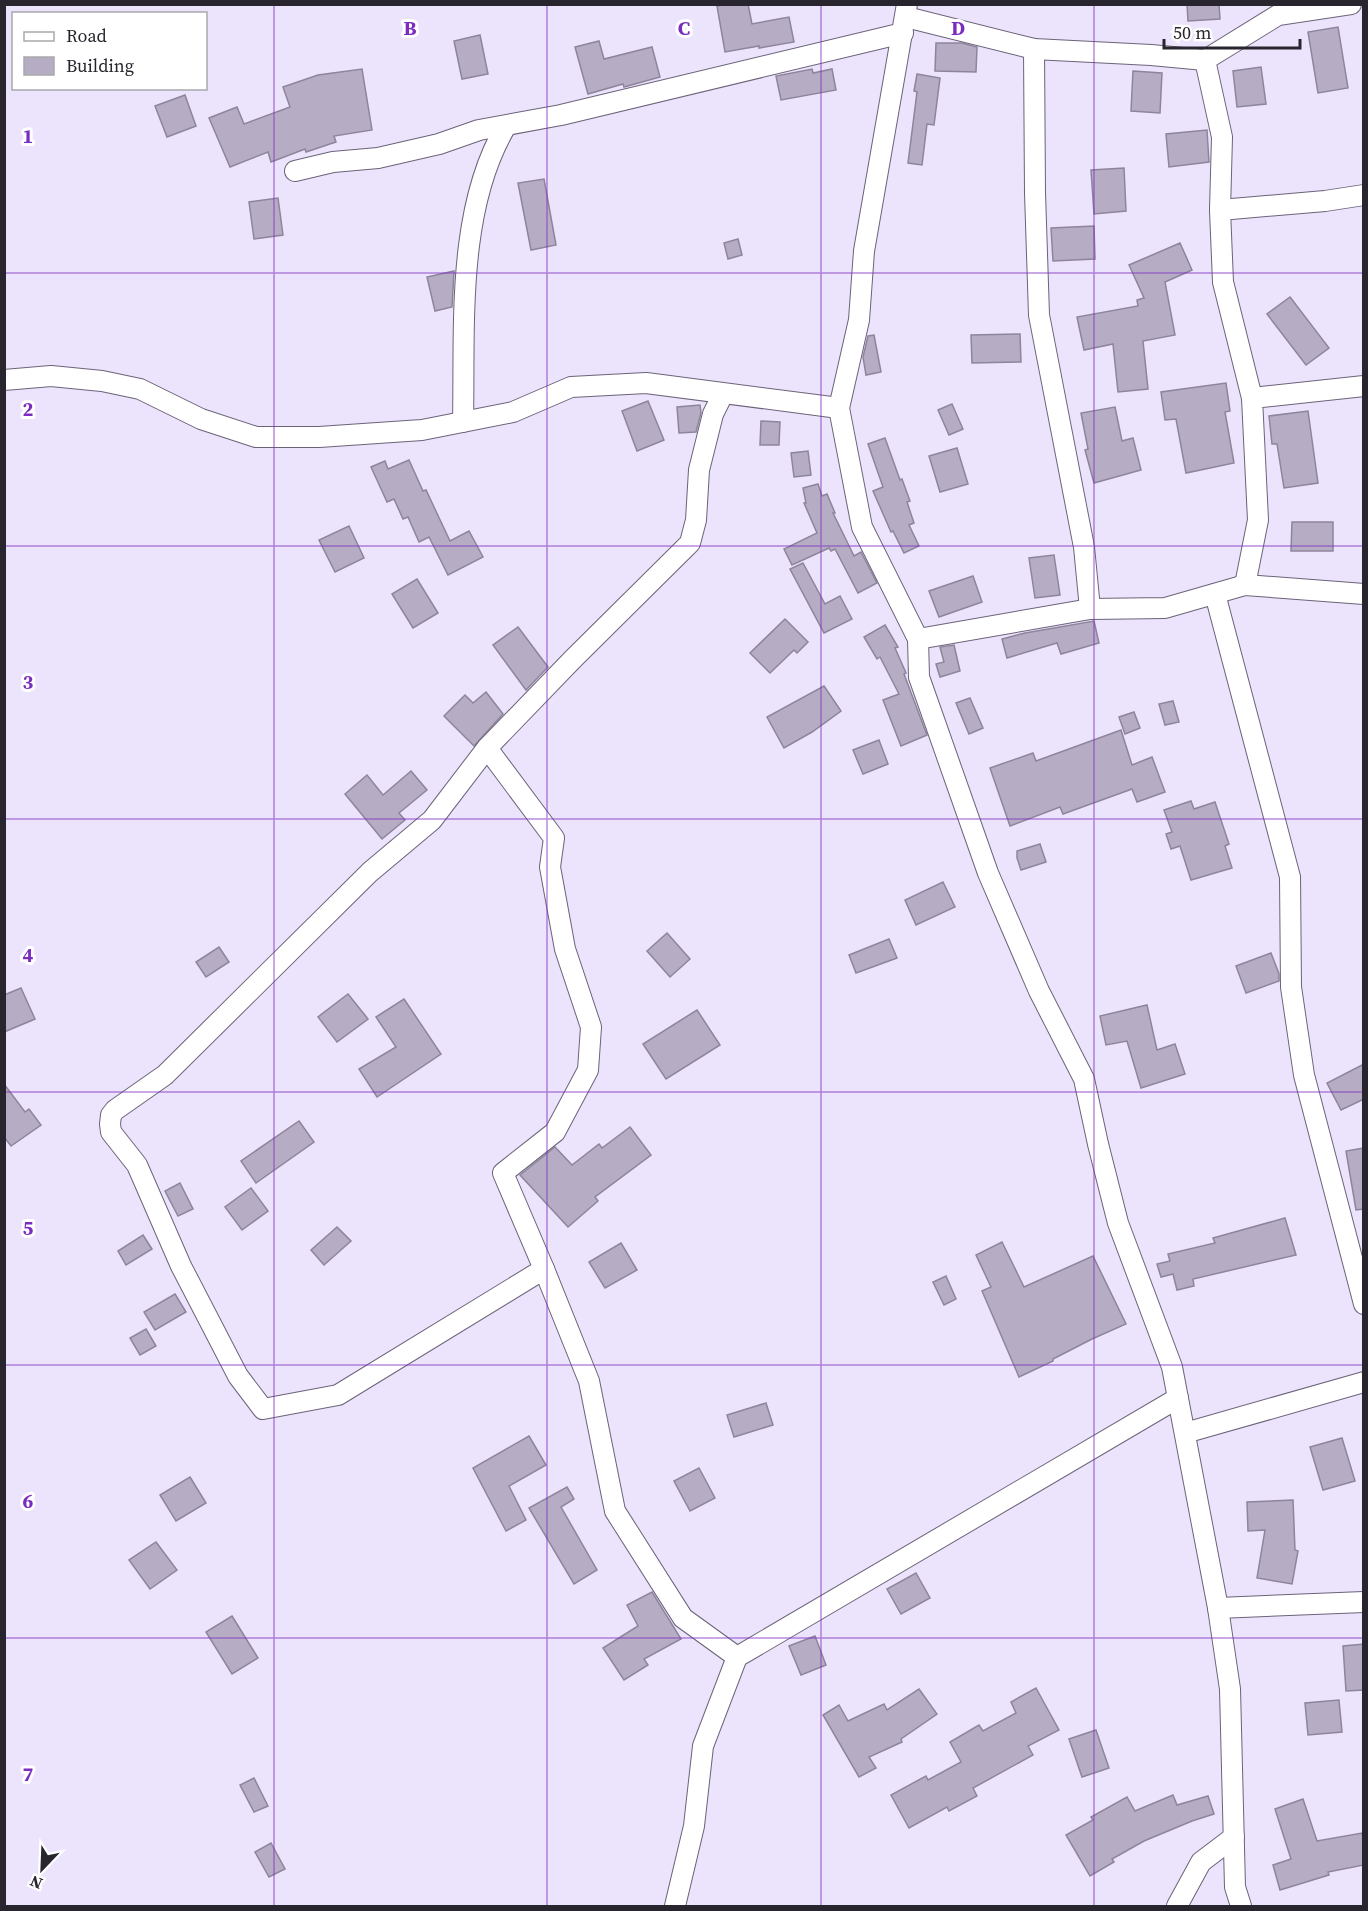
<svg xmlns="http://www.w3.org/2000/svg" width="1368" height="1911" viewBox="0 0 1368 1911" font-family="'Source Serif 4',serif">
  <rect width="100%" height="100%" fill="#ece3fc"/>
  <!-- building -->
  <g fill="#b6adc5" stroke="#8e859c" stroke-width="1.5">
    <polygon points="728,4 748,4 752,24 789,17 794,42 759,48 759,46 725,52 717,6"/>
    <polygon points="1187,4 1219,4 1220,19 1188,21"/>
    <polygon points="1338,27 1348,88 1318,93 1308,32"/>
    <polygon points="480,35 488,74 462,79 454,41"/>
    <polygon points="599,41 604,59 652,47 660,77 624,87 623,84 588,94 575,47"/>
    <polygon points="936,43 962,43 977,47 976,72 935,71"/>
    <polygon points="1261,67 1266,104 1237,107 1233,71"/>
    <polygon points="362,69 372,130 334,136 336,142 306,152 305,149 271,162 268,152 230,167 209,118 237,107 244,124 290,107 283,87 318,75"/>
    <polygon points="812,69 813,73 832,69 836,90 781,100 776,76"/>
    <polygon points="1133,71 1162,73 1160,113 1131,111"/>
    <polygon points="917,74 940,78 934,125 927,124 922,165 908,163 917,92 914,91"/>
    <polygon points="185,95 196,126 167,137 155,106"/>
    <polygon points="1207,130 1209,162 1169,167 1166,134"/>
    <polygon points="1124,168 1126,211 1094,214 1091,170"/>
    <polygon points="544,179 556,245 531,250 518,183"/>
    <polygon points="278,198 283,235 254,239 249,202"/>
    <polygon points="1094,226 1095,259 1053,261 1051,228"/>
    <polygon points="738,239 742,255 728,259 724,243"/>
    <polygon points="1180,243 1192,270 1165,282 1175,335 1143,341 1148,389 1118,392 1113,344 1084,350 1077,317 1138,306 1137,300 1144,298 1129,265"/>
    <polygon points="454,271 452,307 435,311 427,277"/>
    <polygon points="1290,297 1329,348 1306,365 1267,314"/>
    <polygon points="1020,334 1021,362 972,363 971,335"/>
    <polygon points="874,335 881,372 866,375 863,357 868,336"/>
    <polygon points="1226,383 1230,411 1225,412 1234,463 1186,473 1176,419 1165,420 1161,392"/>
    <polygon points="648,401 664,440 637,451 622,411"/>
    <polygon points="952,404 963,429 949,435 938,410"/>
    <polygon points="700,405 701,413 696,432 679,433 677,407"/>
    <polygon points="1115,407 1122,441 1133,438 1141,470 1094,483 1085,450 1088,449 1081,413"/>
    <polygon points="1308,411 1318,483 1284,488 1277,444 1272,444 1269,416"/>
    <polygon points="761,421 780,422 779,445 760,445"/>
    <polygon points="885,438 900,480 902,479 910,501 907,502 914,523 909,525 919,546 904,553 893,531 891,532 873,491 883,487 868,444"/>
    <polygon points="957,448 968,484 940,492 929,456"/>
    <polygon points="808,451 811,475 794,477 791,453"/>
    <polygon points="409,460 423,491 426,490 450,541 469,531 483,557 448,575 429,537 419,542 408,517 403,519 394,499 387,502 371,467 385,461 388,469"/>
    <polygon points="818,484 822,496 827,494 835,513 833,513 854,556 861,552 877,583 858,593 835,549 831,551 829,548 792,565 784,549 817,533 804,503 806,503 803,488"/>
    <polygon points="1292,522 1333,522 1333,551 1291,551"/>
    <polygon points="349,526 364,558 335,572 319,540"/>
    <polygon points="1054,555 1060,595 1035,598 1029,558"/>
    <polygon points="803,563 825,604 840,596 852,619 824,633 790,569"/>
    <polygon points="973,576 982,602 939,617 929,591"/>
    <polygon points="417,579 438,613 413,628 392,594"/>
    <polygon points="785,619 808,642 797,653 794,650 770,673 750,653"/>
    <polygon points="1094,621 1099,643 1061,654 1057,643 1007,658 1002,639 1025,633"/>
    <polygon points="885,625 898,647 895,648 906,673 904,674 927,735 901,746 883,700 899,694 880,657 877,659 864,637"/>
    <polygon points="518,627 548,667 526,690 493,645"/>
    <polygon points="954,645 960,671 940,677 936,664 944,662 940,647"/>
    <polygon points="824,686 841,711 812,732 784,748 767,717"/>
    <polygon points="486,692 503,714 474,746 444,716 465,695 473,703"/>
    <polygon points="970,698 983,728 969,734 956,703"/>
    <polygon points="1173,701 1179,722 1165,725 1159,704"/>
    <polygon points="1134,712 1140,728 1125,734 1119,717"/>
    <polygon points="1121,730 1132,765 1152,757 1165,792 1137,802 1132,789 1063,814 1060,807 1010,826 990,768 1033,753 1036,761"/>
    <polygon points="879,740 888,764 863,774 853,750"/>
    <polygon points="411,771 427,790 399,813 405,820 382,839 345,794 367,775 383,795"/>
    <polygon points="1191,801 1194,809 1215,802 1229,844 1225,846 1232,868 1191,880 1180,846 1171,849 1166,834 1172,832 1164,810"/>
    <polygon points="1040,844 1046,862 1021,870 1017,858 1017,851"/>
    <polygon points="943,882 955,907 916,925 905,900"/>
    <polygon points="667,933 690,959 670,977 647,951"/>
    <polygon points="889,939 897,958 856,973 849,955"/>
    <polygon points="219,947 229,962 206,977 196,962"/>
    <polygon points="1271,953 1279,974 1279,981 1246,993 1236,966"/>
    <polygon points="21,988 35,1019 4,1032 4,995"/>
    <polygon points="348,994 368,1019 337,1042 318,1017"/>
    <polygon points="404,999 441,1054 377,1097 359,1069 396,1047 376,1017"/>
    <polygon points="1147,1005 1157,1050 1175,1044 1185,1074 1141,1088 1127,1041 1106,1045 1100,1016"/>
    <polygon points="697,1010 720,1045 666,1079 643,1044"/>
    <polygon points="1364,1064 1364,1099 1341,1110 1327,1083"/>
    <polygon points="4,1084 25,1112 29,1109 41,1125 11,1146 4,1137"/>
    <polygon points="299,1121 314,1142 256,1183 241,1161"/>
    <polygon points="630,1127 651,1155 595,1197 598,1201 568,1227 520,1175 555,1147 572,1165 599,1144 602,1148"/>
    <polygon points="1364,1148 1364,1209 1356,1210 1346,1151"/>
    <polygon points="180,1183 193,1209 178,1216 165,1191"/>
    <polygon points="251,1188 268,1211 242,1230 225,1207"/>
    <polygon points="1285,1218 1296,1255 1193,1279 1194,1286 1177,1290 1173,1274 1161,1277 1157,1264 1170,1261 1168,1254 1215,1243 1213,1238"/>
    <polygon points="337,1227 351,1241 324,1265 311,1250"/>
    <polygon points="143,1235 152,1249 126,1265 118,1251"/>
    <polygon points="1002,1242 1024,1287 1093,1256 1126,1324 1092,1339 1053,1359 1053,1361 1019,1377 982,1291 991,1287 976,1255"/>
    <polygon points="621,1243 637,1270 605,1288 589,1262"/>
    <polygon points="946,1276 956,1299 944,1305 933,1282"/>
    <polygon points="175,1294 186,1312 155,1330 144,1312"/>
    <polygon points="146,1329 156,1346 140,1355 130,1338"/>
    <polygon points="766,1403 773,1425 734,1437 727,1415"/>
    <polygon points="529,1436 546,1465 509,1486 526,1520 506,1531 473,1468"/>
    <polygon points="1342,1438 1355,1481 1323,1490 1310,1447"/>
    <polygon points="699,1468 715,1498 690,1511 674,1481"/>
    <polygon points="190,1477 206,1503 176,1521 160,1495"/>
    <polygon points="567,1487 574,1499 561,1507 597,1570 574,1584 529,1508"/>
    <polygon points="1293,1500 1295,1550 1298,1551 1292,1584 1257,1578 1265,1530 1248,1531 1247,1502"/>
    <polygon points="156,1542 177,1570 150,1589 129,1560"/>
    <polygon points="916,1573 930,1598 901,1614 887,1589"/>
    <polygon points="652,1592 681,1639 644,1659 648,1665 624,1680 603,1648 638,1626 627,1605"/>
    <polygon points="232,1616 258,1658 232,1674 206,1632"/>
    <polygon points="815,1636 826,1665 801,1675 789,1646"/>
    <polygon points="1364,1644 1364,1690 1346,1691 1343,1646"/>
    <polygon points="1036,1688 1059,1730 1028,1746 1033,1755 973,1788 977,1796 949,1811 947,1807 909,1828 891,1795 926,1776 928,1780 961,1762 950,1742 979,1725 983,1731 1016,1713 1011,1702"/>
    <polygon points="919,1689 937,1714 901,1739 902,1742 869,1757 876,1768 859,1777 823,1715 839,1705 848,1721 884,1704 887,1710"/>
    <polygon points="1339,1700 1342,1732 1308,1735 1305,1703"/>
    <polygon points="1096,1730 1109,1768 1082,1777 1069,1739"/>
    <polygon points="254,1778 268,1806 254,1812 240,1785"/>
    <polygon points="1173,1795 1177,1805 1208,1796 1214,1814 1192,1821 1144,1841 1112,1859 1114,1862 1090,1876 1066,1835 1093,1820 1091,1817 1127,1797 1135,1811"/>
    <polygon points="1303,1799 1317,1841 1362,1833 1364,1842 1364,1865 1328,1872 1329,1875 1280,1890 1273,1865 1291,1859 1275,1809"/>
    <polygon points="271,1843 285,1869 269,1877 255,1852"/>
  </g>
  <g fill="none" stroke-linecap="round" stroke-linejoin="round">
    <defs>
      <g id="minor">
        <polyline points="907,4 864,251 859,320 839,408 862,527 918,639 919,677 988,873 1039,991 1084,1079 1098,1144 1118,1223 1172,1367 1218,1608 1230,1689 1235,1887 1241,1906"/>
        <polyline points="906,17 1034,49 1151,55 1205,60"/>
        <polyline points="1034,49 1035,193 1039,315 1084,547 1090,609"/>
        <polyline points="295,171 333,162 378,158 439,144 479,130 561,115 903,33"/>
        <polyline points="1220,210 1325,201 1364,195"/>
        <polyline points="4,380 51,376 102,381 140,389 201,419 256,437 319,437 422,430 513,412 571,387 646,383 839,408"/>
        <polyline points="723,394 713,414 699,470 696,520 690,543 573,659 487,748 432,820 370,872 165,1075 115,1110 111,1115 110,1124 111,1132 137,1165 181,1266 238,1376 263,1409 338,1395 544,1269 589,1381 615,1511 683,1618 737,1657"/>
        <polyline points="1252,398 1223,282 1220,210 1222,137 1205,60 1278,15 1351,4"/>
        <path d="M463,422c2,-95 -7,-212 43,-296"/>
        <polyline points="1245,585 1258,520 1252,398 1364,386"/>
        <polyline points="1215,594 1290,877 1291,987 1304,1075 1364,1304"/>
        <polyline points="918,639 1090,609 1165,608 1245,585 1364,594"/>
        <polyline points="487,748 554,838 550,867 565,949 591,1027 588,1070 555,1132 503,1173 544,1269"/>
        <polyline points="1185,1433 1364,1382"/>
        <polyline points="1218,1608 1364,1602"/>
        <polyline points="675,1906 694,1826 703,1746 737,1657 1178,1398"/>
        <polyline points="1177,1906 1201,1862 1234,1837"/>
      </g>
    </defs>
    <!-- minor casing -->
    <use href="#minor" stroke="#6c6379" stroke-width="22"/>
    <!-- minor -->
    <use href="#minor" stroke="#fff" stroke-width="20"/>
  </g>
  <!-- grid -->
  <path fill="none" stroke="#7b2cbf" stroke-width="1.5" stroke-opacity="0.55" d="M274,4v1902M547,4v1902M821,4v1902M1094,4v1902M4,273h1360M4,546h1360M4,819h1360M4,1092h1360M4,1365h1360M4,1638h1360"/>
  <g font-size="20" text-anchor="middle" font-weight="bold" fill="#7b2cbf" stroke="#fff" stroke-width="6" stroke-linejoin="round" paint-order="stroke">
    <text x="410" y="35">B</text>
    <text x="684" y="35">C</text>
    <text x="958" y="35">D</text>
    <text x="28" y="143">1</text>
    <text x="28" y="416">2</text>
    <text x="28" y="689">3</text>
    <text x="28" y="962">4</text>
    <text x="28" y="1235">5</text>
    <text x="28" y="1508">6</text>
    <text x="28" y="1781">7</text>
  </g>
  <!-- border -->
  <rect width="1368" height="1911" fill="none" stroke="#28252e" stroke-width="12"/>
  <!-- legend -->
  <rect x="12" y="12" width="195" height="78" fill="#ffffff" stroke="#a9a8ab" stroke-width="1.5"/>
  <rect x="24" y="32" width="30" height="9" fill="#ffffff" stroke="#a9a8ab" stroke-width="1.5"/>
  <text x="66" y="42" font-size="18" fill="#28252e">Road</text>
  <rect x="24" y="57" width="30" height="18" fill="#b6adc5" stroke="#a9a8ab" stroke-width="1.5"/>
  <text x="66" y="72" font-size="18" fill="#28252e">Building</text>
  <!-- north arrow -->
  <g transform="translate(42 1869) rotate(203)" stroke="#ffffff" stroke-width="4.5" paint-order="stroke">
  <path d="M0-4.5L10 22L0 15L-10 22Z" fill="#28252e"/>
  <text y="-9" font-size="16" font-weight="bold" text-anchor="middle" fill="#28252e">N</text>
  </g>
  <!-- scale -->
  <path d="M1164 39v9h136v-9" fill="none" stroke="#28252e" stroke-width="3"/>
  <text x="1173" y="39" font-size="18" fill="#28252e" stroke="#ffffff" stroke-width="4.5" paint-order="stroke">50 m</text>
</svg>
